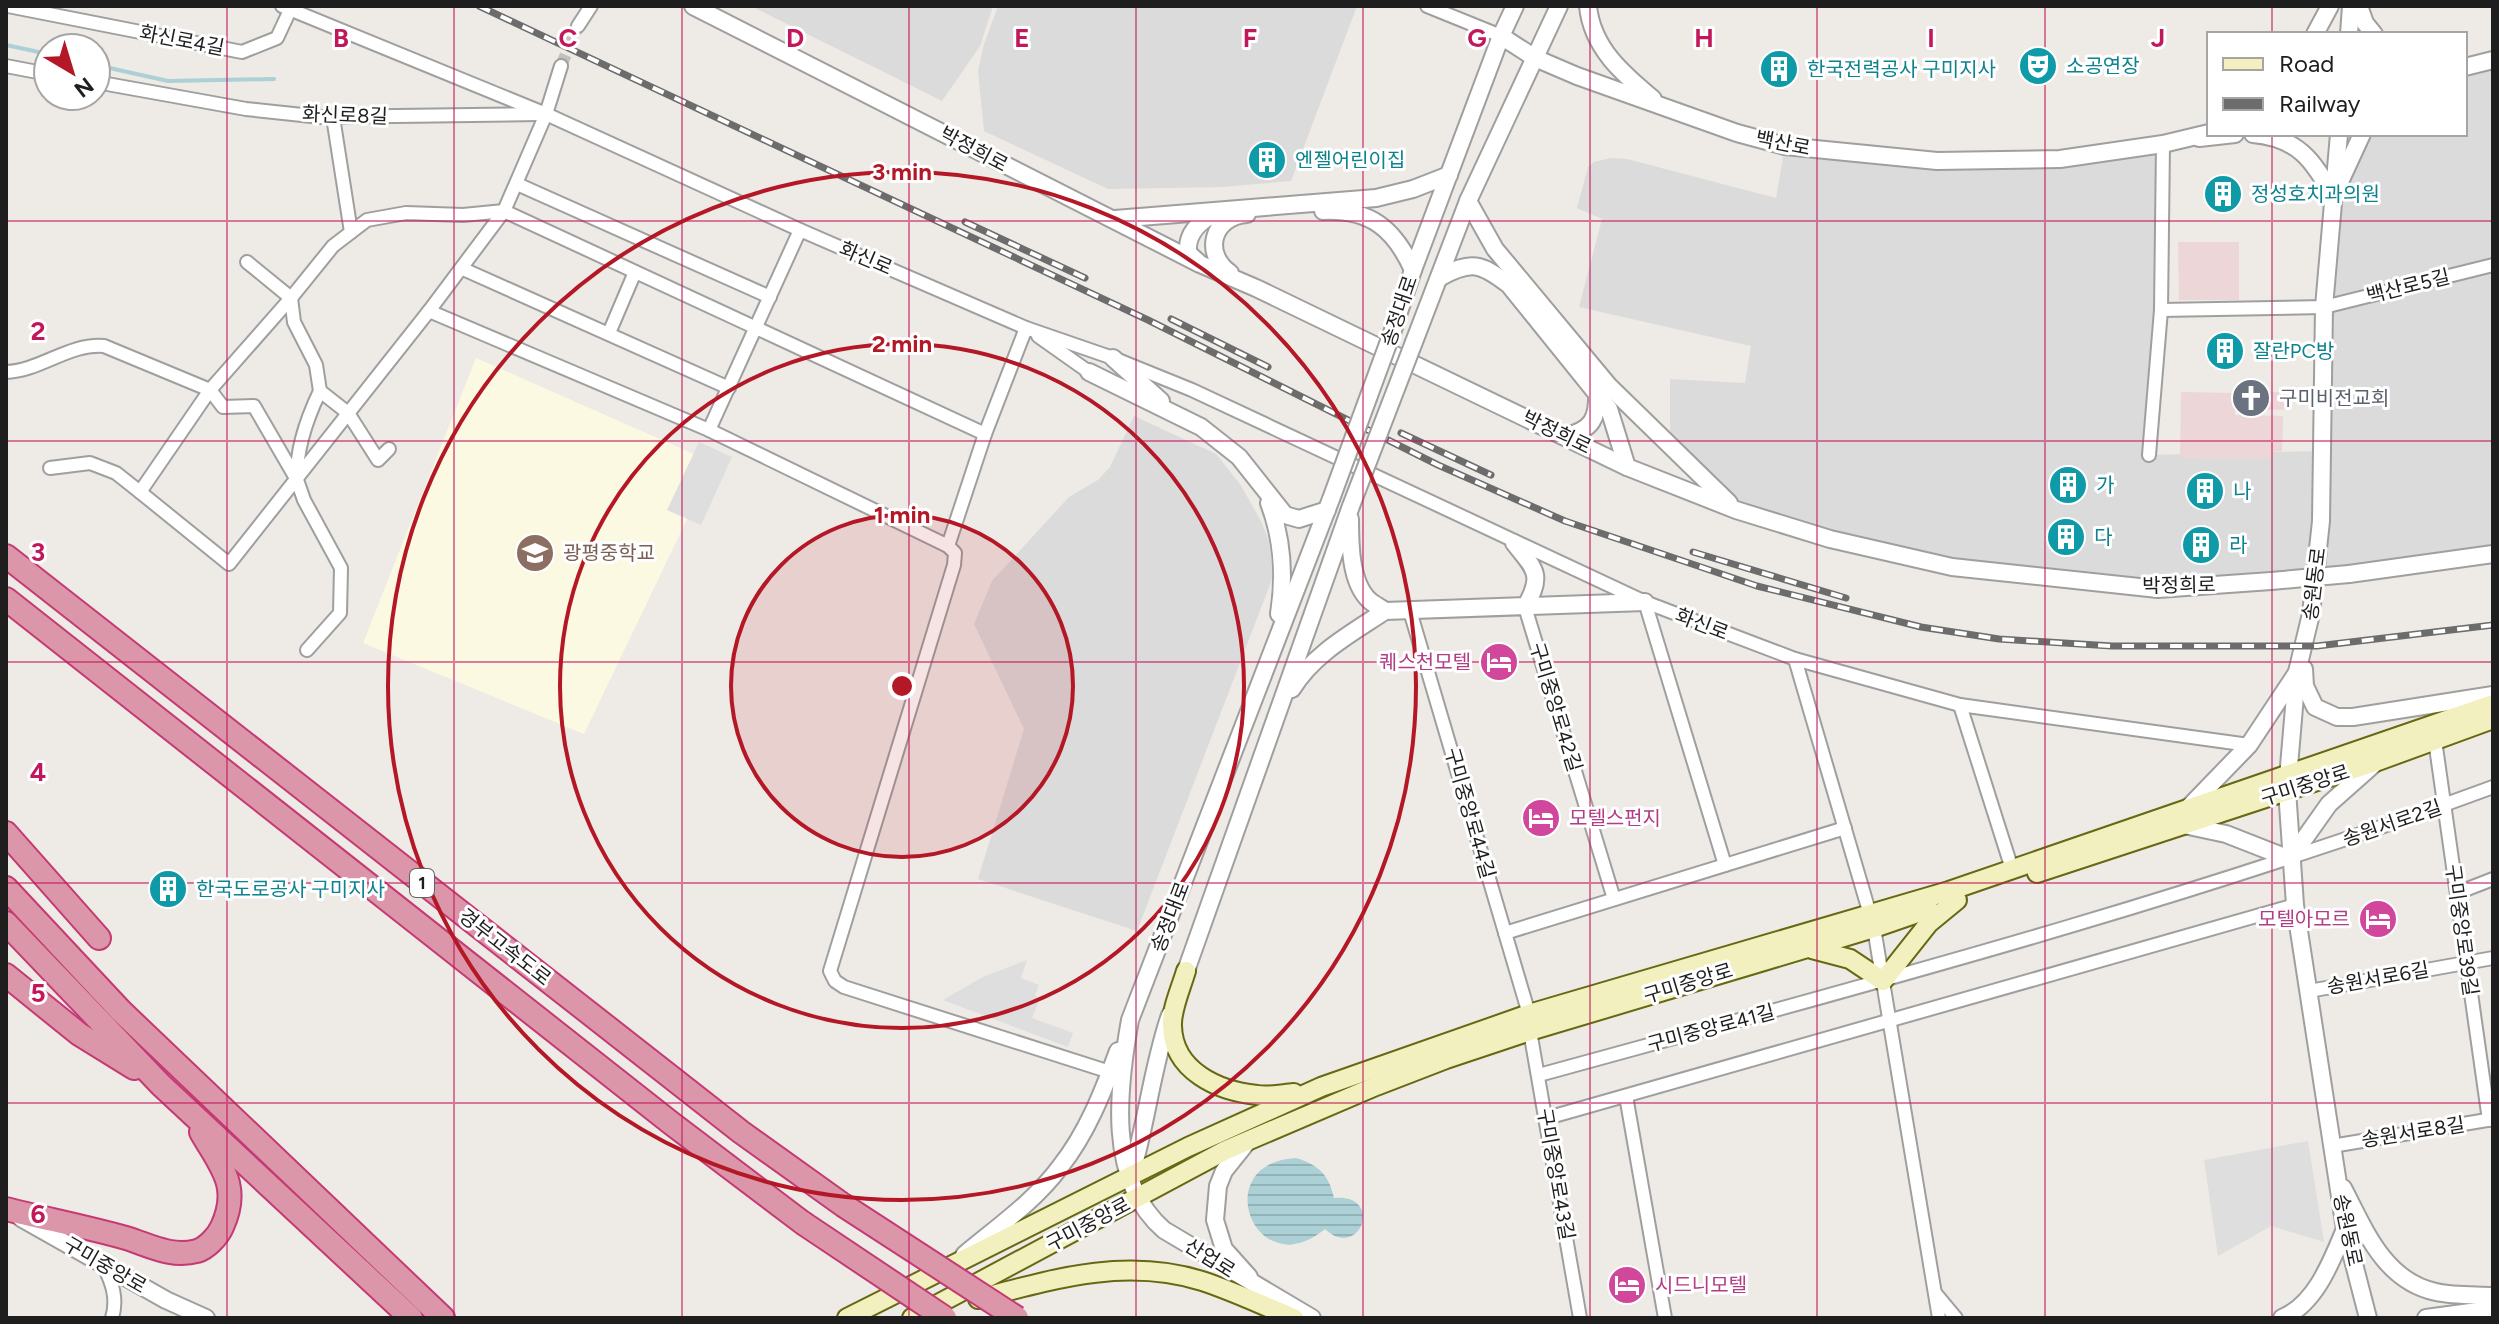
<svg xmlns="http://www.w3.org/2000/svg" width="2499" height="1324" viewBox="0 0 2499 1324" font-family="Figtree,'Noto Sans KR',sans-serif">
  <defs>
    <pattern id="water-rules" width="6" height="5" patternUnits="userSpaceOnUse" patternTransform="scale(2)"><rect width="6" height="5" fill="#abd0d6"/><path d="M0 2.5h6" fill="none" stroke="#93b2b7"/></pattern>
  </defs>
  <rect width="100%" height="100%" fill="#eeeae5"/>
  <!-- residential -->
  <g fill="#dcdbdb">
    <polygon points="751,6 993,6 980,46 942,101"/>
    <polygon points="998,6 1357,6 1291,181 1222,187 1108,189 984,131 978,71 984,44"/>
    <polygon points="2493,60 2493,554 2157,589 2000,573 1736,510 1670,445 1670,379 1745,383 1751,346 1579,307 1602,219 1577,208 1588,167 1594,162 1611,158 1627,159 1776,198 1785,146 1937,161 2163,144 2149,455 2321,451 2333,196 2362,134 2465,134 2465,67"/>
    <polygon points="1134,416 1216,454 1240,484 1261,521 1269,541 1274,567 1271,582 1137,931 978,879 1024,729 974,624 992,581 1069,497 1098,480 1110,467"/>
  </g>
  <!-- commercial -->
  <g fill="#edd6d7">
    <polygon points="2178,242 2239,242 2239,300 2179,300"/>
    <polygon points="2181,392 2235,393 2235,415 2283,416 2282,451 2272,452 2272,459 2180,458"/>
    <polygon points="2242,392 2290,392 2290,410 2241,409"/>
  </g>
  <!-- education -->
  <polygon fill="#fbf9e1" points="476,358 714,463 584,734 363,643"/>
  <!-- parking -->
  <g fill="#dedede">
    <polygon points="699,442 732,457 701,525 667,510"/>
    <polygon points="1027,960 1021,978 1039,985 1035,995 1039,1000 1032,1018 1073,1033 1068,1047 943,1000 983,977"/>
    <polygon points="2308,1141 2324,1242 2271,1226 2218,1256 2204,1160"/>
  </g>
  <!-- water -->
  <path fill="url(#water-rules)" d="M1296,1158c23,7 33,17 38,40 51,-5 26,64 -9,31 -70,58 -118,-66 -29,-71z"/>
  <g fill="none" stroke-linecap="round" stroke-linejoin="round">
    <!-- stream -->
    <g stroke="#abd0d6" stroke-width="4">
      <polyline points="6,45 48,54"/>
      <polyline points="96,65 168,81 274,79"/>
    </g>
    <!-- minor-tunnel -->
    <polyline stroke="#c4c1bd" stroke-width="12" stroke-dasharray="12 6" stroke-linecap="butt" points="561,66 578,26"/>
    <defs>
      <g id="minor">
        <polyline points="8,6 242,52 277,38 290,10"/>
        <polyline points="282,6 546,114 800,230 1026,328 1113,358 1192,390 1645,602 1795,659 1960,705 2249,745"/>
        <polyline points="1427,6 1501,36"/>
        <polyline points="578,26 591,6"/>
        <polyline points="6,66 48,74"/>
        <polyline points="561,66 546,114 504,211 429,311 709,430 948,546 985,434 1026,328"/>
        <polyline points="96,82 246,109 321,117 538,114"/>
        <polyline points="333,117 351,232"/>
        <polyline points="517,184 770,297"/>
        <polyline points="247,262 291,298 333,246 367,220 406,213 463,215 504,211 985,434"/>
        <polyline points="463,269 729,388"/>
        <polyline points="291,298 210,390 140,492 229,564 429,311"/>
        <polyline points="291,298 294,322 316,365 320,391 348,413 378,460 389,449"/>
        <polyline points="2161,310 2324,307 2493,265"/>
        <polyline points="609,333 635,272"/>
        <polyline points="1038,336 1089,372 1096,374"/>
        <path d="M6,372c34,-1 63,-29 98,-26l106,44 13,17 31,-1 43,74 7,20 37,68 -1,45 -33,37"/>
        <polyline points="709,430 800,230"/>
        <polyline points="2149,455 2161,310 2163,144"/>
        <polyline points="50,468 90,463 116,473 140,492"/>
        <path d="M297,479c-1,-31 10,-61 23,-88"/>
        <polyline points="948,546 955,553 954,565 830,971 835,981 844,987 1110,1072"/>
        <polyline points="1645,602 1725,865"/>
        <polyline points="1525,607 1614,899"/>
        <polyline points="1410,611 1529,1014"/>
        <polyline points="1795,659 1874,928 1939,1318"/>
        <polyline points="1960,705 2012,869"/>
        <polyline points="2435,740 2489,1120"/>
        <polyline points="2457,893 2493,879"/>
        <polyline points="1505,933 1845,828"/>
        <polyline points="2309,991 2493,958"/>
        <polyline points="1530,1031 1580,1318"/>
        <path d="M1539,1075c320,-88 643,-173 954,-288"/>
        <polyline points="1626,1096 1665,1318"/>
        <polyline points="1547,1118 2295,905"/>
        <polyline points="2332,1146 2493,1119"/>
        <path d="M103,1264c9,19 15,34 9,54"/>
        <polyline points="1936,1294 1956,1318"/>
      </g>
      <g id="tertiary">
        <polyline points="693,6 1200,264 1256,288 1627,467 1736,510 1830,539 1952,567 2158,589 2271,581"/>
        <path d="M1588,6c4,42 35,68 65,93"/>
        <polyline points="2359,6 2365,23 2374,34"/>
        <polyline points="2315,34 2330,6"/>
        <polyline points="2349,34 2351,6"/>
        <polyline points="1501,36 1535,58 1577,76 1737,133 1785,146 1937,161 2060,159 2163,144 2209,133"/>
        <polyline points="2465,67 2493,60"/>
        <path d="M2253,134c45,4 60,26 80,62"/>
        <polyline points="2339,134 2324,307 2321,521 2311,614 2297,672 2287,790 2295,905 2345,1229 2368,1318"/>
        <polyline points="2199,138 2235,134"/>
        <polyline points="2339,184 2362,134"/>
        <polyline points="1468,201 1495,249 1609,386 1729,503"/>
        <path d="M1323,211c47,-2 71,17 90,59"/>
        <polyline points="1115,219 1376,198 1413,189 1449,175"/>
        <path d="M1198,262l-10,-9c-2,-21 13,-33 30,-41"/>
        <path d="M1230,273c-28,-20 -17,-57 17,-59"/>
        <path d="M1439,278c32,-18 42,-15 70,7l100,124 18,58"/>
        <polyline points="1392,333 1413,270 1501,36 1515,6"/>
        <polyline points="1414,342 1468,201 1559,6"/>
        <polyline points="1113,358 1161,401"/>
        <polyline points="1089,372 1201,427 1239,457 1285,515 1299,519 1327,510"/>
        <path d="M1566,436c26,-6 32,-18 31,-43"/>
        <path d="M1269,503c14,37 16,72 10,111"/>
        <path d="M1350,519c0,24 0,63 19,81 4,4 11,7 16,11l260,-9"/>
        <path d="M1514,543c21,26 30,32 11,64"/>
        <polyline points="2349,574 2493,554"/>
        <polyline points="2304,669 2305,686 2315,707 2337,717 2353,717 2493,695"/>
        <path d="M1292,689c21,-35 60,-56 93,-78"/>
        <polyline points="2187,809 2249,745 2296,674"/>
        <polyline points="2184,825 2226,834 2290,859"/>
        <polyline points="2290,859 2329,804 2373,765"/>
        <polyline points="1182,982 1351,506"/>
        <polyline points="1248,1141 1224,1171 1218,1186 1215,1220 1224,1249 1249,1277"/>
        <path d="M1131,1175c16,-53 21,-108 39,-160"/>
        <path d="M2343,1188c22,42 41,93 93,104 18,4 38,3 57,4"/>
        <polyline points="21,1218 166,1300 206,1318"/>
        <path d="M964,1255c32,-27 71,-54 96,-88 27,-34 43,-75 58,-116"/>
        <path d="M1312,1318l-148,-88c-58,-50 -46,-143 -34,-210l201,-521"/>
        <path d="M2282,1318c34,-14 50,-58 63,-89"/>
        <polyline points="2426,1318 2493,1309"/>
      </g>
      <g id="secondary">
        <polyline points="2037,873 2378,761 2493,719"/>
        <polyline points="1812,949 1850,959 1883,981 1929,923 1957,900"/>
        <path d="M1186,971c-5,17 -15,39 -14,55 1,45 46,65 85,69 12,2 25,-1 37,-2"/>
        <path d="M978,1299c75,-20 147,-42 224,-18 31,10 62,25 92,37"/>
        <polyline points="847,1318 1188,1147 1321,1087 1529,1014 1949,891 2493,704"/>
        <polyline points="912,1318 1226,1150 1376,1086 1446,1059 1530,1031 1874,928 1929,909"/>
      </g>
      <g id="motorway">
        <polyline points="6,556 741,1132 843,1205"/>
        <polyline points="6,599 671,1123 803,1223"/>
        <polyline points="6,833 99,938"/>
        <polyline points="6,888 121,1011 443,1318"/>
        <polyline points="6,923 161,1085 411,1318"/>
        <polyline points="6,975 79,1034 134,1068"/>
        <path d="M6,1209c40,10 81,18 120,29 23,7 45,20 71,13 10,-3 21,-15 25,-24 19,-41 -1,-60 -21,-95"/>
      </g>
    </defs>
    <!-- minor casing -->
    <use href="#minor" stroke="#9f9f9f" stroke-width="16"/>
    <!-- tertiary casing -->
    <use href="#tertiary" stroke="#9f9f9f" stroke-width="20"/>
    <!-- secondary casing -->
    <use href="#secondary" stroke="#666812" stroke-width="22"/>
    <!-- motorway casing -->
    <use href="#motorway" stroke="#c53974" stroke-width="26"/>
    <!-- minor -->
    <use href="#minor" stroke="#fff" stroke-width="12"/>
    <!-- tertiary -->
    <use href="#tertiary" stroke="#fff" stroke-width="16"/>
    <!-- secondary -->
    <use href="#secondary" stroke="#f2f0bf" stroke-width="18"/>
    <!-- motorway -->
    <use href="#motorway" stroke="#dc96a9" stroke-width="22"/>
    <defs>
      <g id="rail">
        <polyline points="479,6 1148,320 1438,465 1565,521 1757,586 1921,627 1999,639 2112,646 2317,646 2493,625"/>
        <polyline points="965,222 1085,278"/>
        <polyline points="1171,319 1268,367"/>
        <polyline points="1401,433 1491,475"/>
        <polyline points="1693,552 1846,598"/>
      </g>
    </defs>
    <!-- rail casing -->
    <use href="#rail" stroke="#6c6c6c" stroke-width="7"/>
    <!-- rail -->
    <use href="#rail" stroke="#fff" stroke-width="4" stroke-dasharray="12" stroke-linecap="butt"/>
    <defs>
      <g id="tertiary-bridge">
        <polyline points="1331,499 1392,333"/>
        <polyline points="1351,506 1414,342"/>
        <polyline points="2271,581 2349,574"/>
      </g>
      <g id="motorway-bridge">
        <polyline points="843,1205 1017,1318"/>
        <polyline points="803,1223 945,1318"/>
      </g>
    </defs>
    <!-- tertiary-bridge casing -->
    <use href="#tertiary-bridge" stroke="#9f9f9f" stroke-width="20" stroke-linecap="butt"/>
    <!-- motorway-bridge casing -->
    <use href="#motorway-bridge" stroke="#c53974" stroke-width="26" stroke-linecap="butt"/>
    <!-- tertiary-bridge -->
    <use href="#tertiary-bridge" stroke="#fff" stroke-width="16"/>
    <!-- motorway-bridge -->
    <use href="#motorway-bridge" stroke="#dc96a9" stroke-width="22"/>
  </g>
  <!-- grid -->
  <path fill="none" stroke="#c2185b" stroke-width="2" stroke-opacity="0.55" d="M227,6v1312M454,6v1312M682,6v1312M909,6v1312M1136,6v1312M1363,6v1312M1590,6v1312M1817,6v1312M2045,6v1312M2272,6v28M2272,134v1184M6,221h2487M6,441h2487M6,662h2487M6,883h2487M6,1103h2487"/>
  <!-- distance rings -->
  <circle cx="902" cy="686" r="171" fill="#b41725" fill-opacity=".12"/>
  <g fill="none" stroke="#b41725" stroke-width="4">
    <circle cx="902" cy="686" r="171"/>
    <circle cx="902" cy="686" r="342"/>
    <circle cx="902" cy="686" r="514"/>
  </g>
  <!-- icons -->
  <defs>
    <symbol id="theatre-disc" viewBox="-11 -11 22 22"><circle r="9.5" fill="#0f9aa8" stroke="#fff"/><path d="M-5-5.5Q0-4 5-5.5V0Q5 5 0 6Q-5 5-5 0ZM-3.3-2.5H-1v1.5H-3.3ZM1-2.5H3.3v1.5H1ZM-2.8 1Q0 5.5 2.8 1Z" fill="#fff"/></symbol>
    <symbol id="building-disc" viewBox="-11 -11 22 22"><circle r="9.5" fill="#0f9aa8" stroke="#fff"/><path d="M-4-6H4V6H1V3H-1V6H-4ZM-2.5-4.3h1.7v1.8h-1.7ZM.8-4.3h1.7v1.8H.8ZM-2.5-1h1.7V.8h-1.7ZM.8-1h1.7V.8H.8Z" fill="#fff"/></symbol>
    <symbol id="church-disc" viewBox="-11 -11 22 22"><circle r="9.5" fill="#6b7280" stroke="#fff"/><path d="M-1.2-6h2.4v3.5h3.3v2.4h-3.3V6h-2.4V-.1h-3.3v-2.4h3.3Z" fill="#fff"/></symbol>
    <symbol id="school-disc" viewBox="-11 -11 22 22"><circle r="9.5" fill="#8d6e63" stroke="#fff"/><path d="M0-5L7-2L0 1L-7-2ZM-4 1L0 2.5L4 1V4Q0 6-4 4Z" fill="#fff"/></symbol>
    <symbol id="hotel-disc" viewBox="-11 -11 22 22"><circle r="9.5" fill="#d1479c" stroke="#fff"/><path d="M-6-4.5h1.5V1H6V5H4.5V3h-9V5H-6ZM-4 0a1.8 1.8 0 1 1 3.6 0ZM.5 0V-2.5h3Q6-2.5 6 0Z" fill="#fff"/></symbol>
  </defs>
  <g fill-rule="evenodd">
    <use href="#theatre-disc" x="2016" y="44" width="44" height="44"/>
    <use href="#building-disc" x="1757" y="47" width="44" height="44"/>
    <use href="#building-disc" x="1245" y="138" width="44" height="44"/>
    <use href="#building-disc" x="2201" y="172" width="44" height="44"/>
    <use href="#building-disc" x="2203" y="329" width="44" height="44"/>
    <use href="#church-disc" x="2229" y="376" width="44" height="44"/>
    <use href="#building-disc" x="2046" y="463" width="44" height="44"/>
    <use href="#building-disc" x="2183" y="469" width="44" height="44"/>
    <use href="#building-disc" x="2044" y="515" width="44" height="44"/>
    <use href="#building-disc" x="2179" y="523" width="44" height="44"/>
    <use href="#school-disc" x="513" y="531" width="44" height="44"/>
    <use href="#hotel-disc" x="1477" y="640" width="44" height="44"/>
    <use href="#hotel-disc" x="1519" y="796" width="44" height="44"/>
    <use href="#building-disc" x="146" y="867" width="44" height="44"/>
    <use href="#hotel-disc" x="2356" y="897" width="44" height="44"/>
    <use href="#hotel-disc" x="1605" y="1263" width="44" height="44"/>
  </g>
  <g text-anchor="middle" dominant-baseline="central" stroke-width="6" stroke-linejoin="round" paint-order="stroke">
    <!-- shield labels -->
    <rect fill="#fff" stroke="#626262" stroke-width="2" x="410" y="869" width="24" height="28" rx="6"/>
    <g font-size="18" font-weight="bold" fill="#1e1e1e">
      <text x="422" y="883">1</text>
    </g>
    <!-- street labels -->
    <g font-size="20" fill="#1e1e1e" stroke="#fff">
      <text transform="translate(182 40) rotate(11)">화신로4길</text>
      <text transform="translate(345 115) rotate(2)">화신로8길</text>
      <text transform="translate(1783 143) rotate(11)">백산로</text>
      <text transform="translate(974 149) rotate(28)">박정희로</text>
      <text transform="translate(866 258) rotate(23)">화신로</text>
      <text transform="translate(2408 286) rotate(-14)">백산로5길</text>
      <text transform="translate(1399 311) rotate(-71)">송정대로</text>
      <text transform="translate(1557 432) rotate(26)">박정희로</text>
      <text transform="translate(2314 584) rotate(-83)">송원동로</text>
      <text transform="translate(2179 585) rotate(-1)">박정희로</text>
      <text transform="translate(1702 624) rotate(21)">화신로</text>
      <text transform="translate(1556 707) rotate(73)">구미중앙로42길</text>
      <text transform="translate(2305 785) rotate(-18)">구미중앙로</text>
      <text transform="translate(1470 813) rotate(74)">구미중앙로44길</text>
      <text transform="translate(2392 823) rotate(-19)">송원서로2길</text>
      <text transform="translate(1170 917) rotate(-69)">송정대로</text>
      <text transform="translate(2462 930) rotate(82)">구미중앙로39길</text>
      <text transform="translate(505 947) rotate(38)">경부고속도로</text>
      <text transform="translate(2378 978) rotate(-10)">송원서로6길</text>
      <text transform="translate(1688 983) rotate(-17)">구미중앙로</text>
      <text transform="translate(1711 1028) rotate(-15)">구미중앙로41길</text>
      <text transform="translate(2413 1132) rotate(-9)">송원서로8길</text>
      <text transform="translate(1556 1174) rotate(80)">구미중앙로43길</text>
      <text transform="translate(1088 1224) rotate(-28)">구미중앙로</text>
      <text transform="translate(2348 1230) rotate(78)">송원동로</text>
      <text transform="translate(1210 1258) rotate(32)">산업로</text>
      <text transform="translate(105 1265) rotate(30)">구미중앙로</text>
    </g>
    <!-- culture labels -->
    <g font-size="20" fill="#0d838f" stroke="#fff" text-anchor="start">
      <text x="2066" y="66">소공연장</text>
      <text x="1807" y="69">한국전력공사 구미지사</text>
      <text x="1295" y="160">엔젤어린이집</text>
      <text x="2251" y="194">정성호치과의원</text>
      <text x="2253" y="351">잘란PC방</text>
      <text x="2096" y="485">가</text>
      <text x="2233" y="491">나</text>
      <text x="2094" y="537">다</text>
      <text x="2229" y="545">라</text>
      <text x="196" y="889">한국도로공사 구미지사</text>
    </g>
    <!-- worship labels -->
    <g font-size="20" fill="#5b616d" stroke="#fff" text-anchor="start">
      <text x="2279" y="398">구미비전교회</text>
    </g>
    <!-- education labels -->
    <g font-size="20" fill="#785e54" stroke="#fff" text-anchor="start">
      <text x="563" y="553">광평중학교</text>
    </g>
    <!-- hotel labels -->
    <g font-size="20" fill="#b23c85" stroke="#fff" text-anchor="end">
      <text x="1471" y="662">퀘스천모텔</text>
      <text x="1569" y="818" text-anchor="start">모텔스펀지</text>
      <text x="2350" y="919">모텔아모르</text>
      <text x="1655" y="1285" text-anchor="start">시드니모텔</text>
    </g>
  </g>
  <g font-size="26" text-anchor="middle" font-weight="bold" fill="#c2185b" stroke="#fff" stroke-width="6" stroke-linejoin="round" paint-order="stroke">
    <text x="341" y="47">B</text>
    <text x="568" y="47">C</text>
    <text x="795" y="47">D</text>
    <text x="1022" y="47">E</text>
    <text x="1250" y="47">F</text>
    <text x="1477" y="47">G</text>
    <text x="1704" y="47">H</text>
    <text x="1931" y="47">I</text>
    <text x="2158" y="47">J</text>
    <text x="38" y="340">2</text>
    <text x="38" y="561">3</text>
    <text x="38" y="781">4</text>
    <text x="38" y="1002">5</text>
    <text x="38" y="1223">6</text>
  </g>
  <circle cx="902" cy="686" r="12" fill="#b41725" stroke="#fff" stroke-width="4"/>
  <g font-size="24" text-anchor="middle" font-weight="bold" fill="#b41725" stroke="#fff" stroke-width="6" stroke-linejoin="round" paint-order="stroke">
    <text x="902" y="180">3 min</text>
    <text x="902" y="352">2 min</text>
    <text x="902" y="523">1 min</text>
  </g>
  <!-- border -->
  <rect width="2499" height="1324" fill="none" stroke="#1e1e1e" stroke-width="16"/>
  <!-- legend -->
  <rect x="2207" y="32" width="260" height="104" fill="#ffffff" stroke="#a5a5a5" stroke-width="2"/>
  <rect x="2223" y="58" width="40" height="12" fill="#f2f0bf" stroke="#a5a5a5" stroke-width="2"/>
  <text x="2279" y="72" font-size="24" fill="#1e1e1e">Road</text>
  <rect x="2223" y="98" width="40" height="12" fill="#6c6c6c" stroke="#a5a5a5" stroke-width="2"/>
  <text x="2279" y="112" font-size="24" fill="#1e1e1e">Railway</text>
  <!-- north arrow -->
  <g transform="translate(72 72) rotate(142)"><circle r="38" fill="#ffffff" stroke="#a5a5a5" stroke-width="2"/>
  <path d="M0-6L14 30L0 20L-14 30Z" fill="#b41725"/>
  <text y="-12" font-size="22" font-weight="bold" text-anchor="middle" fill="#1e1e1e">N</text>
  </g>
</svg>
